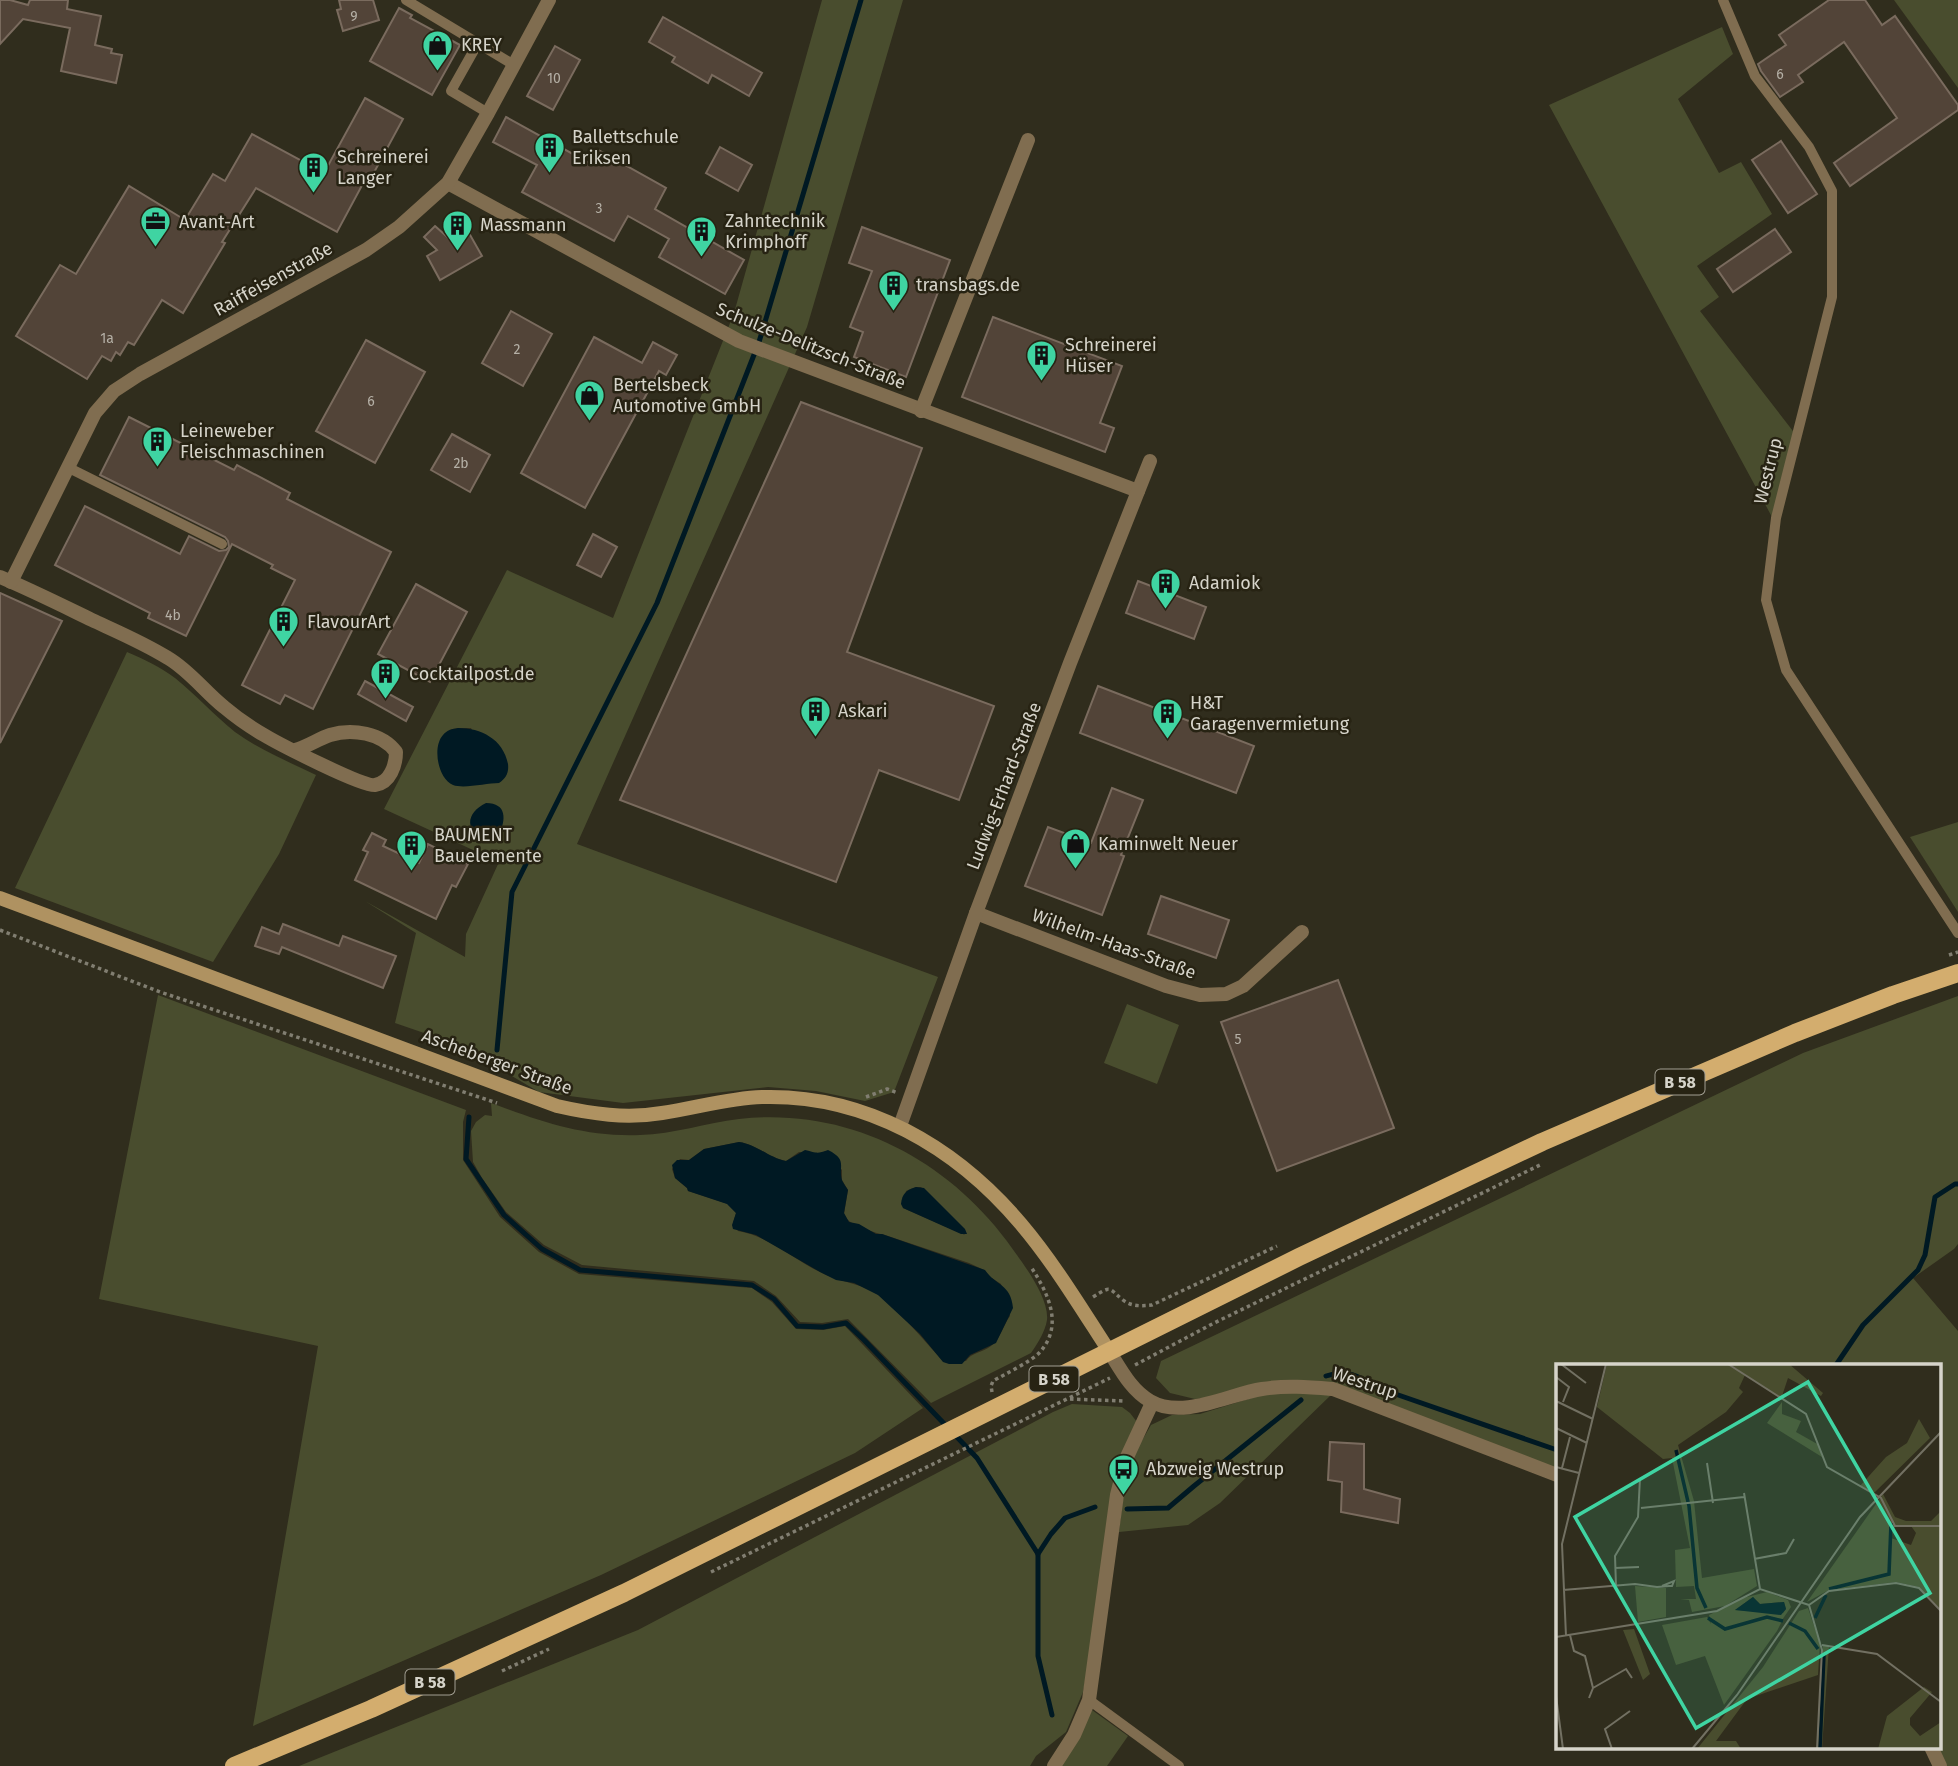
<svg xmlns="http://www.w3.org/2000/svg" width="1958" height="1766" viewBox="0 0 1958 1766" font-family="'Fira Sans',sans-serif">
  <rect width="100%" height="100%" fill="#302d1d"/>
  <!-- green -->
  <g fill="#494d2e" fill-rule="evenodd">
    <path d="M822,0h81l-96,327 -230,517 361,133 -44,115 -29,9 -49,-10 -48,-4 -145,16 -84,-11 -80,-47 -64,-22 21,-90 -51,-32 100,56 1,-23 33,-72 -115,-53 123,-239 106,48 121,-305zM458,728h13l28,55h-7l-43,-53z"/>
    <polygon points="1894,0 1958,0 1958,88"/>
    <polygon points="1722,27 1733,54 1678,99 1719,173 1741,162 1772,214 1697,266 1719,297 1700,311 1796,435 1772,517 1549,105"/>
    <path d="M127,652c17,7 33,15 48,26 21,17 39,37 60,54 25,18 54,30 81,43l-37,79 -66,108 -198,-74z"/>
    <polygon points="1958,822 1958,912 1910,837"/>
    <polygon points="158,995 466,1110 463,1122 463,1160 500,1217 539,1252 579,1274 752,1288 772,1302 796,1329 823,1330 845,1326 923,1408 855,1453 601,1575 253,1726 318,1346 99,1299"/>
    <polygon points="1958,996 1958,1244 1954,1249 1913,1278 1958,1331 1958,1766 1946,1766 1937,1747 1939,1747 1939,1365 1557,1365 1557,1469 1335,1384 1195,1399 1170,1393 1156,1378 1161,1361 1803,1053"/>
    <polygon points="1127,1004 1179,1025 1157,1084 1104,1063"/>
    <path d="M491,1103c51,19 93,34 149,32 34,-1 66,-12 99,-16 114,-13 218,45 280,139 11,15 30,43 28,62 -2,12 -9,23 -16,33l-100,50 -83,-84 -26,4 -22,-1 -24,-26 -22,-15 -172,-16 -38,-20 -38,-33 -24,-34 -9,-16 -2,-31 5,-9 9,-7 7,1zM739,1142c17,2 30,16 47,19l13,-9 22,2 4,-3 17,19v10l6,10 -4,24c2,4 4,7 8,9 5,3 25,11 30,11l87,29 15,7 6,7 11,7 9,32c-7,10 -10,23 -19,30 -9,7 -19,6 -25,15l-22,1c-20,-21 -38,-44 -60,-63 -19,-16 -43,-16 -64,-27 -28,-14 -52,-36 -82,-41l-5,-8 3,-10 -8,-9 -40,-13 -1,-3 -12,-10 -3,-9 8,-10 9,1 15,-11zM916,1187h5l44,48 -62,-27 3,-17z"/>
    <polygon points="1295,1392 1332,1394 1220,1503 1188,1525 1119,1532 1122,1505 1132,1458 1151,1425 1172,1415 1200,1414 1261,1395"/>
    <polygon points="1072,1404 1122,1407 1130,1413 1137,1422 1083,1692 1066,1732 1036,1756 1030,1766 299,1766 638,1630 1053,1412"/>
    <polygon points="1092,1710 1128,1736 1107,1766 1060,1766"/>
  </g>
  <!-- water -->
  <g fill="#001923">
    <path d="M458,728c23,0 45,11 50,36 1,9 -2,14 -9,19 -12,0 -35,6 -46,2 -15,-6 -21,-38 -10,-50 4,-5 9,-6 15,-7z"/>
    <path d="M486,803c21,0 20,17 13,31l-11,5c-24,-6 -23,-26 -2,-36z"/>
    <path d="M739,1142c17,2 30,16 47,19l19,-11c12,3 12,4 23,0 20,10 10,16 14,30 0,1 6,10 6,10l-4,23 5,9 10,2 17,10h6l103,36c11,16 26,14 28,38l-17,35 -26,12 -8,9h-13l-6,-2 -23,-28 -42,-39 -24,-12 -18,-3 -16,-8 -64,-37 -23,-6 -1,-4 4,-12 -9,-9 -39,-13 -1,-3 -12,-10 -3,-13 5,-5h12l15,-11z"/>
    <path d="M916,1187l8,1 41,41 2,5h-6l-58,-26 -2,-4c1,-10 5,-14 15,-17z"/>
  </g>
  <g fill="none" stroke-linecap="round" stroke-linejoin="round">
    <!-- stream -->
    <g stroke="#001923" stroke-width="5">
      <polyline points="497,1050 512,892 657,603 759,342 861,0"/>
      <polyline points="469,1117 466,1159 504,1215 542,1249 580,1270 752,1285 774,1299 797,1326 823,1327 846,1323 864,1340 977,1458 1038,1554 1038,1656 1052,1715"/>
      <polyline points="1836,1365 1863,1325 1918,1270 1925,1255 1935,1197 1955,1184 1958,1184"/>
      <path d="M1326,1376c23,-8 35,2 55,13l176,61"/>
      <polyline points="1127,1509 1168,1508 1194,1486 1301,1400"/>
      <polyline points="1038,1554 1051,1534 1065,1518 1095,1507"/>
    </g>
  </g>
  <!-- building -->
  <g fill="#524438" stroke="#7a6b5e" stroke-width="2">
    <polygon points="0,0 10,0 28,5 30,0 68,0 67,9 101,16 95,45 112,49 111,53 122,55 116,83 61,71 70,28 23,19 0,44"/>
    <polygon points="339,0 373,0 379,20 343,31 337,10 341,9"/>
    <polygon points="1829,0 1865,0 1882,25 1895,16 1958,105 1958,110 1850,186 1834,163 1897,118 1844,42 1798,75 1803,82 1780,97 1761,71 1758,64 1786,45 1779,35"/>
    <polygon points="399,8 412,15 410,18 460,45 432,95 370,61"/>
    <polygon points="663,17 762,73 749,96 712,75 708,83 672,62 675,57 649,42"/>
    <polygon points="555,46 580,60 553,110 527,96"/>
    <polygon points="365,98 403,119 371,178 367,176 337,232 256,188 222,242 225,243 183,313 162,300 134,345 128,342 120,355 116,352 111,361 102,356 87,379 16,336 60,265 76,274 129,186 185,220 213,174 225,181 252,134 324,173"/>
    <polygon points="506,117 591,164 598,150 666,188 655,209 744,260 725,294 659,257 669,239 628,216 614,241 522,192 537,165 493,142"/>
    <polygon points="1781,141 1817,194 1788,213 1752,160"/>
    <polygon points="720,147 752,165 738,191 706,173"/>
    <polygon points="435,226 453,242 469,233 482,256 440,280 427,256 437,250 424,237"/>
    <polygon points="862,227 950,260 906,377 854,357 863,332 850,327 872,271 849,263"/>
    <polygon points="1775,229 1791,252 1733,292 1717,269"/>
    <polygon points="511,311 552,334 523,386 482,363"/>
    <polygon points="993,317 1122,366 1100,423 1114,428 1105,452 962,397"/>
    <polygon points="594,337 642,363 653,342 677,355 666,375 659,371 585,508 521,473"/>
    <polygon points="366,340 425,372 375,463 316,431"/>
    <polygon points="801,402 922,448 847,652 994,706 959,800 879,770 836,882 620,800"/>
    <polygon points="129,417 234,470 237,465 290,493 287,499 391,552 313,709 285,695 280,704 242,685 295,580 271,568 273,565 232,544 186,636 148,618 150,613 55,565 85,506 180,554 189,536 219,551 226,550 229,547 228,541 225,537 100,475"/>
    <polygon points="452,434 490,455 470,492 431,470"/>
    <polygon points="593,534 617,547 601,577 577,565"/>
    <polygon points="1138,581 1206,607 1194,639 1126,613"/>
    <polygon points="416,584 467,612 430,682 378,654"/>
    <polygon points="0,593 62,621 0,743"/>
    <polygon points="365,681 413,707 406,721 358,694"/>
    <polygon points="1098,686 1254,746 1236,793 1080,733"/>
    <polygon points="1112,788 1143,800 1121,855 1124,856 1102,915 1025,886 1048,827 1091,843"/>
    <polygon points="372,833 386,840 383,846 419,863 428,844 468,864 456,887 452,885 436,919 355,880 368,852 363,850"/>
    <polygon points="1161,896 1229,920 1216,958 1148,934"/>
    <polygon points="283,924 339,946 343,936 396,956 383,988 282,947 279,954 255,946 262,927 279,934"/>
    <polygon points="1338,980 1394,1128 1277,1171 1221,1022"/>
    <polygon points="1330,1442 1364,1444 1364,1489 1400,1499 1398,1523 1341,1512 1342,1482 1328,1480"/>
  </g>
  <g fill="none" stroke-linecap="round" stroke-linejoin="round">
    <!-- path -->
    <g stroke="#817e71" stroke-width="3.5" stroke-dasharray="3.5 3.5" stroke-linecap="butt">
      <polyline points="0,930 160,992 497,1103"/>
      <polyline points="1949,955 1958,952"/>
      <polyline points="866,1097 887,1089 898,1093"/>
      <path d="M1093,1297c19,-12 15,-9 30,3 9,7 19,6 29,5l125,-59"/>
      <polyline points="1135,1365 1214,1323 1540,1165"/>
      <path d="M992,1392l-1,-6 2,-5c12,-7 39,-20 47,-29 24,-27 8,-59 -9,-85"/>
      <polyline points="1070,1399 1125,1401"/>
      <polyline points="711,1572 1110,1378"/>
      <polyline points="502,1671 549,1649"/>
    </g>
    <!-- lane -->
    <g stroke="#806d50" stroke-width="10">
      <polyline points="406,0 514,65"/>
      <polyline points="1723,0 1755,76 1809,147 1832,191 1832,297 1776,518 1766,600 1786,670 1958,933"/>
      <polyline points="478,43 451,91 488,113"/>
      <polyline points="67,467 222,544"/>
      <polyline points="1089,1700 1179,1766"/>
    </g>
    <!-- street -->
    <g stroke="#806d50" stroke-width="14">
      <polyline points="448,183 739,341 1138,491"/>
      <polyline points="921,411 1028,140"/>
      <path d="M0,577c31,13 61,28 92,43 26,12 52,23 76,38 22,13 37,34 56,49 13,11 26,20 40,28 15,9 99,52 111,50 15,-2 21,-20 21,-33 -14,-19 -44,-24 -66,-17 -12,4 -23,12 -35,15"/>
      <polyline points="11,582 95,413 114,391 140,374 366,250 399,227 448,183 488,113 549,0"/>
      <polyline points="976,913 1166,986 1200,995 1226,994 1243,986 1302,932"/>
      <polyline points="900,1126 976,913 1070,663 1150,461"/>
      <path d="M1109,1351c12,19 22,39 41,50 33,19 79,-7 112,-12 24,-4 47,-2 71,0l224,86"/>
      <polyline points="1931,1747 1940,1766"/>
      <polyline points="1054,1766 1074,1735 1089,1700 1117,1495 1126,1459 1152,1403"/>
    </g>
    <!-- secondary -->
    <path stroke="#af9261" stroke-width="14" d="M0,898l557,208c35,8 69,13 105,7 34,-5 67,-15 100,-16 104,-3 194,50 259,127 33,39 60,84 88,127"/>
    <!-- primary -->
    <polyline stroke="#d3ad6e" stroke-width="18" points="234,1766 371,1709 624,1593 1299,1257 1542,1142 1795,1033 1893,995 1958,973"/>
  </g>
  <!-- icons -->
  <defs>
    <symbol id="shop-pin" viewBox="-11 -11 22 30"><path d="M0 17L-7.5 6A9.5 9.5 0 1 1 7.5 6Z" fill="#3fd4a2" stroke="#272313"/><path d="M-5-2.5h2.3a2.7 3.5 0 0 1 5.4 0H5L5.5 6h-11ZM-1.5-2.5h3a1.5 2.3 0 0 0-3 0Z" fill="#111"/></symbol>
    <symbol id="building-pin" viewBox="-11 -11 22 30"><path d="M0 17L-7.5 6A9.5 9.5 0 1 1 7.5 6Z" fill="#3fd4a2" stroke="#272313"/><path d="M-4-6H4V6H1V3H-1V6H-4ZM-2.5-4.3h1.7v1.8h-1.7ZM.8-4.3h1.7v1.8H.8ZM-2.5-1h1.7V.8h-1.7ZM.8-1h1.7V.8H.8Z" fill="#111"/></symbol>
    <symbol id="office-pin" viewBox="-11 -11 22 30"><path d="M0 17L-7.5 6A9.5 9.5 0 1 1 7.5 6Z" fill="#3fd4a2" stroke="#272313"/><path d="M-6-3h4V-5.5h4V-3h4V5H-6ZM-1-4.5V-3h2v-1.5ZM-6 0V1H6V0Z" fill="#111"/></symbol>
    <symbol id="bus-pin" viewBox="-11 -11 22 30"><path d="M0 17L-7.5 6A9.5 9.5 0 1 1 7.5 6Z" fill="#3fd4a2" stroke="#272313"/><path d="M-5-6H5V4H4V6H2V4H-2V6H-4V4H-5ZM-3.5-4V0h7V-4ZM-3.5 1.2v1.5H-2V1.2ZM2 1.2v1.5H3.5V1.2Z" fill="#111"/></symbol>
  </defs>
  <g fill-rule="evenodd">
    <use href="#shop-pin" x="420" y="28" width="35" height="47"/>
    <use href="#building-pin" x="532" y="130" width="35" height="47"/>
    <use href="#building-pin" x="296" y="150" width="35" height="47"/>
    <use href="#office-pin" x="138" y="204" width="35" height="47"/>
    <use href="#building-pin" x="440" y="208" width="35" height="47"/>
    <use href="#building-pin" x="684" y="214" width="35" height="47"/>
    <use href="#building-pin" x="876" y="268" width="35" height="47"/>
    <use href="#building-pin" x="1024" y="338" width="35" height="47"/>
    <use href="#shop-pin" x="572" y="378" width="35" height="47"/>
    <use href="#building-pin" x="140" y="424" width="35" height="47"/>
    <use href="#building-pin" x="1148" y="566" width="35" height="47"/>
    <use href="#building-pin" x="266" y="604" width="35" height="47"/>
    <use href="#building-pin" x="368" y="656" width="35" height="47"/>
    <use href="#building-pin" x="798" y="694" width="35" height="47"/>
    <use href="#building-pin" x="1150" y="696" width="35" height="47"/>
    <use href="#shop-pin" x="1058" y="826" width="35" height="47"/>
    <use href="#building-pin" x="394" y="828" width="35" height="47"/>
    <use href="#bus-pin" x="1106" y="1452" width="35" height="47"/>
  </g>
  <g text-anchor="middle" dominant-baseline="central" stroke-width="5" stroke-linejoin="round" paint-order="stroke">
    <!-- number labels -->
    <g font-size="14" fill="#b5b0a6">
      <text x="354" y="16">9</text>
      <text x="1780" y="74">6</text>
      <text x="554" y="78">10</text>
      <text x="599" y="208">3</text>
      <text x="107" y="338">1a</text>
      <text x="517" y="349">2</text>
      <text x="371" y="401">6</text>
      <text x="461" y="463">2b</text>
      <text x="173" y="615">4b</text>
      <text x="1238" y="1039">5</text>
    </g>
    <!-- shield labels -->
    <g fill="#272313" stroke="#a29f93" stroke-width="2">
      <rect x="1655.5" y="1069.5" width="49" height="25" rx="5"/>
      <rect x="1029.5" y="1366.5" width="49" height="25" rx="5"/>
      <rect x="405.5" y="1669.5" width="49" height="25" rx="5"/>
    </g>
    <g font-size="16" font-weight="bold" fill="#d6d4ca">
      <text x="1680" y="1082">B 58</text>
      <text x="1054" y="1379">B 58</text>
      <text x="430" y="1682">B 58</text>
    </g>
    <!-- poi labels -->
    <g font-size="18" fill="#d6d4ca" stroke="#272313" text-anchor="start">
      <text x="461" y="45">KREY</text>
      <text x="572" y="137">Ballettschule<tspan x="572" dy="21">Eriksen</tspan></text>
      <text x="337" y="157">Schreinerei<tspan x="337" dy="21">Langer</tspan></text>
      <text x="725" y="221">Zahntechnik<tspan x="725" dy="21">Krimphoff</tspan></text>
      <text x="179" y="222">Avant-Art</text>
      <text x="480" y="225">Massmann</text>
      <text x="916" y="285">transbags.de</text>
      <text x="1065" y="345">Schreinerei<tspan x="1065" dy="21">Hüser</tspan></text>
      <text x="613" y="385">Bertelsbeck<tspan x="613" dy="21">Automotive GmbH</tspan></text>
      <text x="180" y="431">Leineweber<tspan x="180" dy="21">Fleischmaschinen</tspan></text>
      <text x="1189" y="583">Adamiok</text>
      <text x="307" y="622">FlavourArt</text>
      <text x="409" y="674">Cocktailpost.de</text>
      <text x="1190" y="703">H&amp;T<tspan x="1190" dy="21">Garagenvermietung</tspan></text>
      <text x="838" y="711">Askari</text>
      <text x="434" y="835">BAUMENT<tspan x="434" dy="21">Bauelemente</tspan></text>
      <text x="1098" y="844">Kaminwelt Neuer</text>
      <text x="1146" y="1469">Abzweig Westrup</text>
    </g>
    <!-- street labels -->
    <g font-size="18" fill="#d6d4ca" stroke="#272313">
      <text transform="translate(273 279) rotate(-29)">Raiffeisenstraße</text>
      <text transform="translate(811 346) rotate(22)">Schulze-Delitzsch-Straße</text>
      <text transform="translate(1768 471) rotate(-76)">Westrup</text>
      <text transform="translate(1004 786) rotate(-69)">Ludwig-Erhard-Straße</text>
      <text transform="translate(1114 944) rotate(20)">Wilhelm-Haas-Straße</text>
      <text transform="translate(497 1062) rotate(20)">Ascheberger Straße</text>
      <text transform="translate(1365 1383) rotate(18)">Westrup</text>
    </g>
  </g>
  <!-- overview -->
  <g transform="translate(1556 1364)">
    <rect width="385" height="385" fill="#302d1d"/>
    <path d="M51,0h182l34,29 -2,3 -33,-18 -7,21 -47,-32 11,8 -6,13 4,4 -17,20 -48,33 16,56 8,77 52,-9 3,17 -32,20 -33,6 -3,-12 -9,-1h16l-2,-13 -18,1 -1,-37 15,-2 -18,-90 -9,1 -66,-52zM226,38v12l19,7 -5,11 23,13 3,12 -55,-34zM363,55l11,19 -56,55 -14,-7 26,-29 21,-14zM327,130l12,23 11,4h25l10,-10v99l-22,-23 -23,-5 -67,8 -22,12zM339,162h16l5,7 -5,12 -20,-7zM79,222l31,2v29l-28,5zM211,228l21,8 3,7 -9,13 -11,-2 11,3 -5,10 -53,74 -19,-49 -29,9 -14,-40 45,-8 4,7 -2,-9 34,-17zM197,233l7,7 24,-2 2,7 -3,4 -48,-3zM252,244l12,36 -2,31 -71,24 -31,42h20l5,8h-44l66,-82 36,-56zM78,265l16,45 -7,6 -20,-50zM267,282h6l-7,103h-5zM368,323l8,5 -22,26v7l10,11 21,-14v27h-63l9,-33z" fill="#494d2e" fill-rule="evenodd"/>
    <path d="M197,233l7,7 24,-2 2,7 -5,6 -46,-5z" fill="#001923"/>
    <path fill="none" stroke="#001923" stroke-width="3.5" d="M120,86l13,56 8,82 9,20M273,225l60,-15 2,-51M152,254l17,11 42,-12 16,4M259,254l11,-23M233,259l16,8 13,18M264,385l4,-95"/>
    <path fill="none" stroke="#727062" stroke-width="2" d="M5,0l25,19M172,0l78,50 21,53 54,31 14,28h46M0,13l13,10 -6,15M0,37l37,18M0,64l31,15M151,99l6,40M0,103l23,6M6,104l8,-31M188,129l16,96M85,144l103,-11M198,195l32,-6 8,-14M59,204l24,-1M60,222l-1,-30 23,-39 2,-39M7,226l72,-6 22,3 12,-1h3l2,-5 -12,5M253,241l20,-14 67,-8 23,5 22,23M253,241l13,45 -5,99M14,271l4,16 11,5 8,32 -4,10M10,272l-4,-92 44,-180M0,273l161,-26 43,-22 49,16M266,281l55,9 64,48M37,324l33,-19 6,9M0,332l7,53M56,385l-7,-20 25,-18M136,385l45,-54 123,-178 81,-85"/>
    <path fill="#3fd4a2" fill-opacity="0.15" stroke="#3fd4a2" stroke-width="3.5" d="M252,18l122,211 -234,135 -121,-211z"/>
    <rect width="385" height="385" fill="none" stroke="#d6d4ca" stroke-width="3.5"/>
  </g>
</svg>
